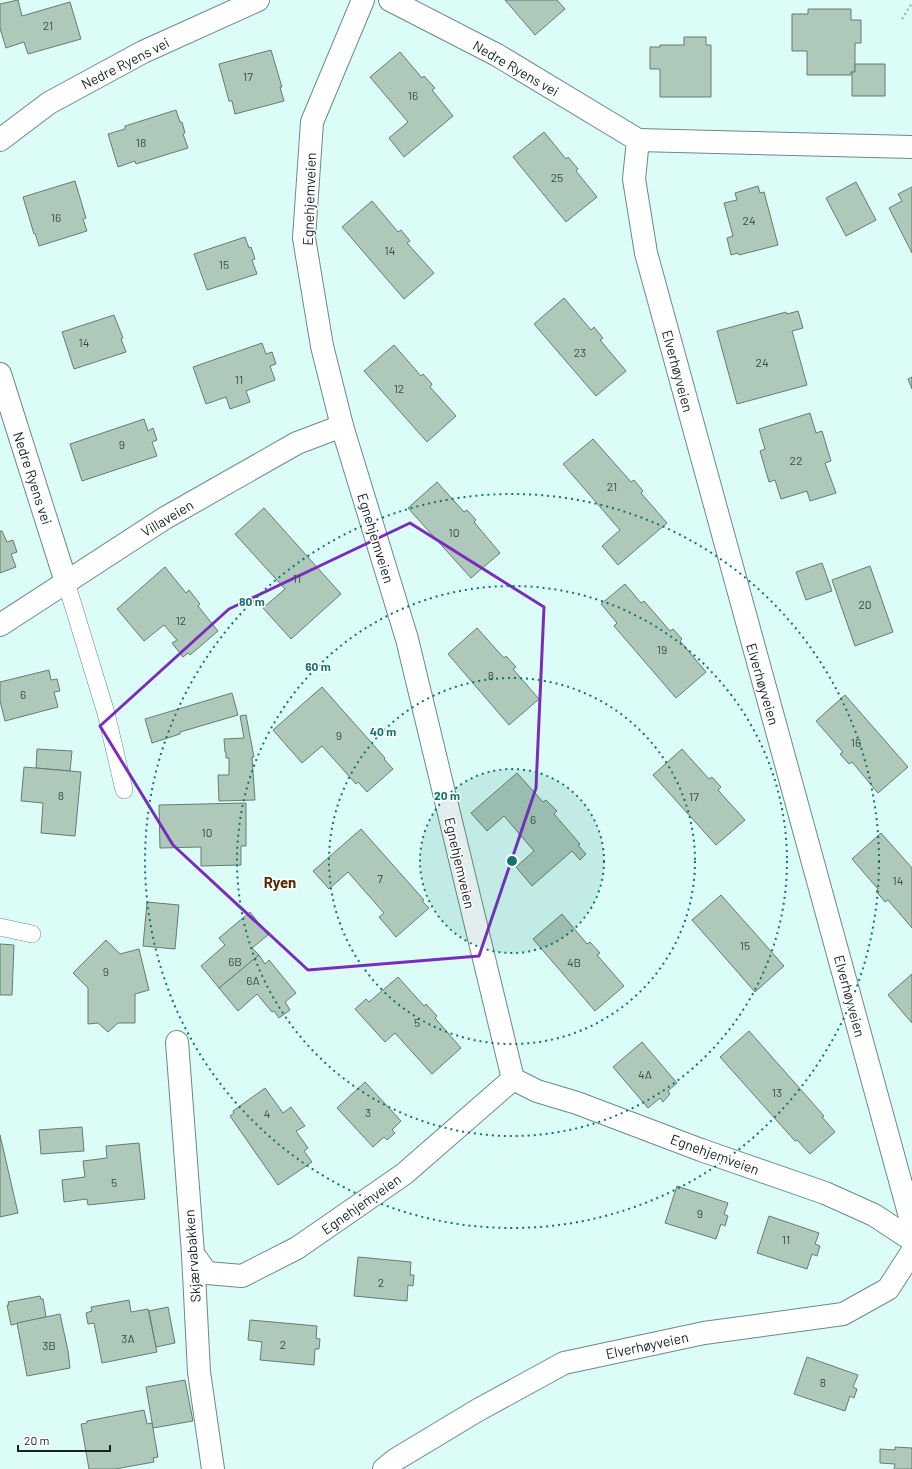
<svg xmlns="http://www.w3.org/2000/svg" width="912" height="1469" viewBox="0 0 912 1469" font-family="Barlow,sans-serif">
  <rect width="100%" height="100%" fill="#dcfcf8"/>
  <!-- building -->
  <g fill="#aec8ba" stroke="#667d70">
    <polygon points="18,0 22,16 70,2 81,39 28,54 24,42 6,48 0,28 0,4"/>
    <polygon points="505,0 557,0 565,9 535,35"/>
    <polygon points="808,9 851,9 851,20 861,20 861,43 855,43 855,72 851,72 851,75 807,75 807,51 792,51 792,14 808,14"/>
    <polygon points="684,37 706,37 706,45 711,45 711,97 660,97 660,69 650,69 650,47 660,47 660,45 684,45"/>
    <polygon points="271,50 282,87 280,87 284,101 235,114 232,101 229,101 219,64"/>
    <polygon points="400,52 422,78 424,76 435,88 432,90 453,116 404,157 389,138 408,122 370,77"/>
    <polygon points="855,64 885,64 885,96 852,96 852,72 855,72"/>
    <polygon points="176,110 180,122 182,122 185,133 183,134 188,148 136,164 135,161 118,167 108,134 125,129 125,126"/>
    <polygon points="544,132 566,159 568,157 578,169 576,171 597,197 566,222 513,157"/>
    <polygon points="75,181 86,218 83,219 87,231 39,246 35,233 34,234 23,197"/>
    <polygon points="856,182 876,220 846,236 826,198"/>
    <polygon points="758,186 760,193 764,192 778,245 739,255 738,253 731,255 727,238 733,236 724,203 737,200 735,193"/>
    <polygon points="912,187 912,253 889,208 902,201 898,194"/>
    <polygon points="372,201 398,232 401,230 410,241 407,243 434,273 404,299 342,227"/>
    <polygon points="245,237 249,248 251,247 255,259 252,260 257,274 207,290 194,254"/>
    <polygon points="564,298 591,330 594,327 603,338 600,340 626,371 596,396 534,324"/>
    <polygon points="798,311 803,328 792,331 807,385 737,404 717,331 786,312 787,314"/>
    <polygon points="114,315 123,338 121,339 126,352 74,369 62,332"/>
    <polygon points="262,343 266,354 272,352 276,364 270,366 275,380 246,391 250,402 230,409 226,397 206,404 193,367"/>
    <polygon points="394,345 421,376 423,374 432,384 430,387 456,416 427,442 364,371"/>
    <polygon points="912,377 912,389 908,379"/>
    <polygon points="810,413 816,433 822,431 831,461 825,463 836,493 810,501 807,491 781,499 775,480 769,482 760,451 765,449 759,429"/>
    <polygon points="144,419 148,431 153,428 157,440 152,442 157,456 82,481 70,444"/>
    <polygon points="593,439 631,482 634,480 643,491 641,493 667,523 618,565 602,546 620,530 563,464"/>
    <polygon points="437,482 464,512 467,510 476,520 474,522 500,553 471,578 408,508"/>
    <polygon points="264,508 341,594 291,639 263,608 285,589 235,534"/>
    <polygon points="0,531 2,531 7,542 13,540 17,552 11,554 16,567 0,573"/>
    <polygon points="822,563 832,591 806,600 796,572"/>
    <polygon points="870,566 893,632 855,646 832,580"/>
    <polygon points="165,567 186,593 189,590 200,604 198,606 218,631 190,655 188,653 183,657 172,643 177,640 164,625 144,641 117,609"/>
    <polygon points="625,584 641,603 644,601 670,631 673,629 682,639 680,641 706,672 676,698 614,626 617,623 601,604"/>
    <polygon points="477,628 504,658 506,656 516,667 513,669 539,699 509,725 448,654"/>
    <polygon points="49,670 51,680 57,679 60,691 54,692 58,707 5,721 0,701 0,682"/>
    <polygon points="322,687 385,758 384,759 393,769 367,792 358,782 356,784 322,746 302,763 273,730"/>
    <polygon points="232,693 238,715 180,732 180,734 152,743 145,719"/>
    <polygon points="845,695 908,767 878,793 852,762 849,764 840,754 843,752 816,721"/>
    <polygon points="246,715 254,757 252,757 255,800 219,801 218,775 229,775 229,758 226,758 226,752 225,752 224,739 244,738 240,716"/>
    <polygon points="37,749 72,751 70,771 36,768"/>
    <polygon points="682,749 709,779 712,777 721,787 718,790 745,820 716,845 653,775"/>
    <polygon points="24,767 81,772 75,836 41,833 43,803 21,801"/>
    <polygon points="517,773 543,802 546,800 557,811 554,814 580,844 578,845 586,854 580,860 572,851 532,886 516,867 534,851 504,816 487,831 471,813"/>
    <polygon points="246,803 246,846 241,846 241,865 201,866 201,847 160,848 159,805"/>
    <polygon points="361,829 424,900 422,901 429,908 396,937 379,917 384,913 348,872 329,889 313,871"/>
    <polygon points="881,833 912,868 912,928 888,900 885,902 876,891 878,889 852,859"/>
    <polygon points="721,895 784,966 755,992 692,920"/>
    <polygon points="147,902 179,905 175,949 143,946"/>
    <polygon points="250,912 268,935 252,948 259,955 219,988 201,966 225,945 219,938"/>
    <polygon points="562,914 587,944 590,942 600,953 597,955 624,986 595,1011 533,939"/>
    <polygon points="106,940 120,954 139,949 149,990 135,994 135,1023 118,1023 108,1032 98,1023 88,1024 88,988 73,973"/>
    <polygon points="0,944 14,945 12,995 0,995"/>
    <polygon points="259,955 265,964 269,960 296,993 285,1002 290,1010 279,1018 274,1011 272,1012 257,994 238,1011 219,988"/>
    <polygon points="912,974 912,1023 888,995"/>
    <polygon points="398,977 424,1006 426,1004 437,1016 435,1018 461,1048 432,1074 395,1033 385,1042 355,1009 366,999 369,1002"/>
    <polygon points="749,1031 824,1116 822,1117 835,1132 810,1154 797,1140 795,1141 720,1057"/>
    <polygon points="642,1042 677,1083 668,1091 670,1094 663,1102 660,1098 648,1108 613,1067"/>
    <polygon points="365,1082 401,1121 392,1130 395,1133 387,1140 384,1137 373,1147 337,1108"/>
    <polygon points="265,1088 283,1113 291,1107 305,1126 296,1131 308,1148 304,1151 312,1162 278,1185 230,1116 234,1113 233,1111"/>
    <polygon points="82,1127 84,1151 41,1154 39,1130"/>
    <polygon points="0,1135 18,1213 0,1217"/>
    <polygon points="139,1143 145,1199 88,1205 87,1199 64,1202 62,1180 85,1177 83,1161 107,1158 106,1146"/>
    <polygon points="677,1186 728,1203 724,1214 728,1216 725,1226 721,1224 716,1239 665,1223"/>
    <polygon points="769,1216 819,1233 815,1244 820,1246 817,1256 812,1254 807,1269 757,1253"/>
    <polygon points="358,1257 411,1262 410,1275 414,1275 413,1286 408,1285 407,1301 354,1296"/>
    <polygon points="40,1296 41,1299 43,1299 46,1317 11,1325 7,1305 9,1305 8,1302"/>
    <polygon points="129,1300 131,1312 148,1309 157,1352 102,1363 94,1323 88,1324 86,1313 92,1311 91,1307"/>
    <polygon points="168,1307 175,1343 156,1347 149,1311"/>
    <polygon points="60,1314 68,1351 70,1368 27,1376 17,1323"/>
    <polygon points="250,1320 317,1326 316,1338 320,1339 319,1349 315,1349 314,1365 260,1360 262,1342 248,1340"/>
    <polygon points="807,1357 858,1375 853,1387 857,1389 854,1398 850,1396 845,1411 794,1394"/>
    <polygon points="185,1380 193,1421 153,1428 146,1387"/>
    <polygon points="144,1410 147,1424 152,1423 158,1457 153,1458 154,1462 115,1469 89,1469 81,1424 87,1423 87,1421"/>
    <polygon points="895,1447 912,1448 912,1469 894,1469 895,1464 880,1463 880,1449 895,1450"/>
  </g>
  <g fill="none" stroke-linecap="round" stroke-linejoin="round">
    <defs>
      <g id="lane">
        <polyline points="66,582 106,713 124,790"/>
        <polyline points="0,927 32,934"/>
      </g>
      <g id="street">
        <polyline points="390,0 497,55 638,140"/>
        <polyline points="0,140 49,103 143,52 258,0"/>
        <polyline points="638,140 634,179 646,253 912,1224"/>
        <polyline points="638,140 912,147"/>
        <polyline points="0,374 66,582"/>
        <polyline points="0,625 165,518 297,443 342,426"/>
        <polyline points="177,1042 193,1254 199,1372 213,1469"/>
        <polyline points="513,1079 537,1091 577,1103 701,1150 825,1193 874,1215 912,1240"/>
        <polyline points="193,1254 207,1273 242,1276 297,1248 404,1174 513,1079 407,639 342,426 322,346 304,238 312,122 363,0"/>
        <polyline points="384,1469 395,1460 478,1410 564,1363 704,1333 843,1314 888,1289 912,1252"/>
      </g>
    </defs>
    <!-- lane casing -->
    <use href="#lane" stroke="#6c8a86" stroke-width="18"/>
    <!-- street casing -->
    <use href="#street" stroke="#6c8a86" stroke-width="24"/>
    <!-- path -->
    <polyline stroke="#9fb9b6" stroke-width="2.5" stroke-dasharray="2 3" stroke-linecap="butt" points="902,19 912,3"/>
    <!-- lane -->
    <use href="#lane" stroke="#fff" stroke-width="17"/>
    <!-- street -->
    <use href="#street" stroke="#fff" stroke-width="22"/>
  </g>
  <!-- marked area -->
  <path fill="none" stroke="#7b2cbf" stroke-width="3" stroke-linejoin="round" d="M410,523l134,84 -8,181 -57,168 -171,14 -135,-125 -73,-119 129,-117z"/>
  <!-- distance rings -->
  <circle cx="512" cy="861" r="92" fill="#0f766e" fill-opacity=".12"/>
  <g fill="none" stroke="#0f766e" stroke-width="2" stroke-dasharray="2 4">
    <circle cx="512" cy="861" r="92"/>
    <circle cx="512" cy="861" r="183"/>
    <circle cx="512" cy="861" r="275"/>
    <circle cx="512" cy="861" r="367"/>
  </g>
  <g text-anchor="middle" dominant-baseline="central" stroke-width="3" stroke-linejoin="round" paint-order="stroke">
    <!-- number labels -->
    <g font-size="12" fill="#3d4c48">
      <text x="48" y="25">21</text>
      <text x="248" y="76">17</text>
      <text x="413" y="95">16</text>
      <text x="141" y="142">18</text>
      <text x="557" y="177">25</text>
      <text x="56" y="217">16</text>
      <text x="749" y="220">24</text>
      <text x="390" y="250">14</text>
      <text x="224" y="264">15</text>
      <text x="84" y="342">14</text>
      <text x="580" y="352">23</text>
      <text x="762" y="362">24</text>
      <text x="239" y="379">11</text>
      <text x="399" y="388">12</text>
      <text x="122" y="444">9</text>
      <text x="796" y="460">22</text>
      <text x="612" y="486">21</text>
      <text x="454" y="532">10</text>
      <text x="297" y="578">11</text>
      <text x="865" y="604">20</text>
      <text x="181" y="620">12</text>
      <text x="662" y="649">19</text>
      <text x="491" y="675">8</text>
      <text x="23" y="694">6</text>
      <text x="339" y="735">9</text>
      <text x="856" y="742">16</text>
      <text x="61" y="795">8</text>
      <text x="694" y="796">17</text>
      <text x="533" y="819">6</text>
      <text x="207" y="832">10</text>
      <text x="380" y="878">7</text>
      <text x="898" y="880">14</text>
      <text x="745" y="945">15</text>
      <text x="235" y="961">6B</text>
      <text x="574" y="962">4B</text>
      <text x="106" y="971">9</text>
      <text x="253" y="980">6A</text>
      <text x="417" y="1022">5</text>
      <text x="645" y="1074">4A</text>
      <text x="777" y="1092">13</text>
      <text x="368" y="1112">3</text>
      <text x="267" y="1113">4</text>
      <text x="114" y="1182">5</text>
      <text x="700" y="1213">9</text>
      <text x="786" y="1239">11</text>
      <text x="381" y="1282">2</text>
      <text x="128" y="1338">3A</text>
      <text x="283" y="1344">2</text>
      <text x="49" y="1345">3B</text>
      <text x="823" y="1382">8</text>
    </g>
    <!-- street labels -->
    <g font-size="14" fill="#172322" stroke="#fff">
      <text transform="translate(125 63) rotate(-27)">Nedre Ryens vei</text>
      <text transform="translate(516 68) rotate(30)">Nedre Ryens vei</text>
      <text transform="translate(309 199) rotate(-88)">Egnehjemveien</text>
      <text transform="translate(678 371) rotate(75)">Elverhøyveien</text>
      <text transform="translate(33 478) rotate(72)">Nedre Ryens vei</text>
      <text transform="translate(167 518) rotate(-31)">Villaveien</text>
      <text transform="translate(376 538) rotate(73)">Egnehjemveien</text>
      <text transform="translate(763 684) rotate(74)">Elverhøyveien</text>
      <text transform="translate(460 863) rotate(77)">Egnehjemveien</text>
      <text transform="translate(850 996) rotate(75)">Elverhøyveien</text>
      <text transform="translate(715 1154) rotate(20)">Egnehjemveien</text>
      <text transform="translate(361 1204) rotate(-35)">Egnehjemveien</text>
      <text transform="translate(192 1256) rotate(-94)">Skjærvabakken</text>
      <text transform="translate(647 1345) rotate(-12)">Elverhøyveien</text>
    </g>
    <!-- neighbourhood labels -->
    <g font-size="15" font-weight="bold" fill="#552a02" stroke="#fff">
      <text x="280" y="882">Ryen</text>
    </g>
  </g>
  <circle cx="512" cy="861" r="6" fill="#0f766e" stroke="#fff" stroke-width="2"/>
  <g font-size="12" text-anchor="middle" font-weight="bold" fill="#0f766e" stroke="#fff" stroke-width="3" stroke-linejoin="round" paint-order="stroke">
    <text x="252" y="606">80 m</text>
    <text x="318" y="671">60 m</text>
    <text x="383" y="736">40 m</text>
    <text x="447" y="800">20 m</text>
  </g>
  <!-- scale -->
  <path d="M18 1445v6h92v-6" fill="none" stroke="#172322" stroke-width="2"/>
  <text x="24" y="1445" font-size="12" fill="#172322" stroke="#ffffff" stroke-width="3" paint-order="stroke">20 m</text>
</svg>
